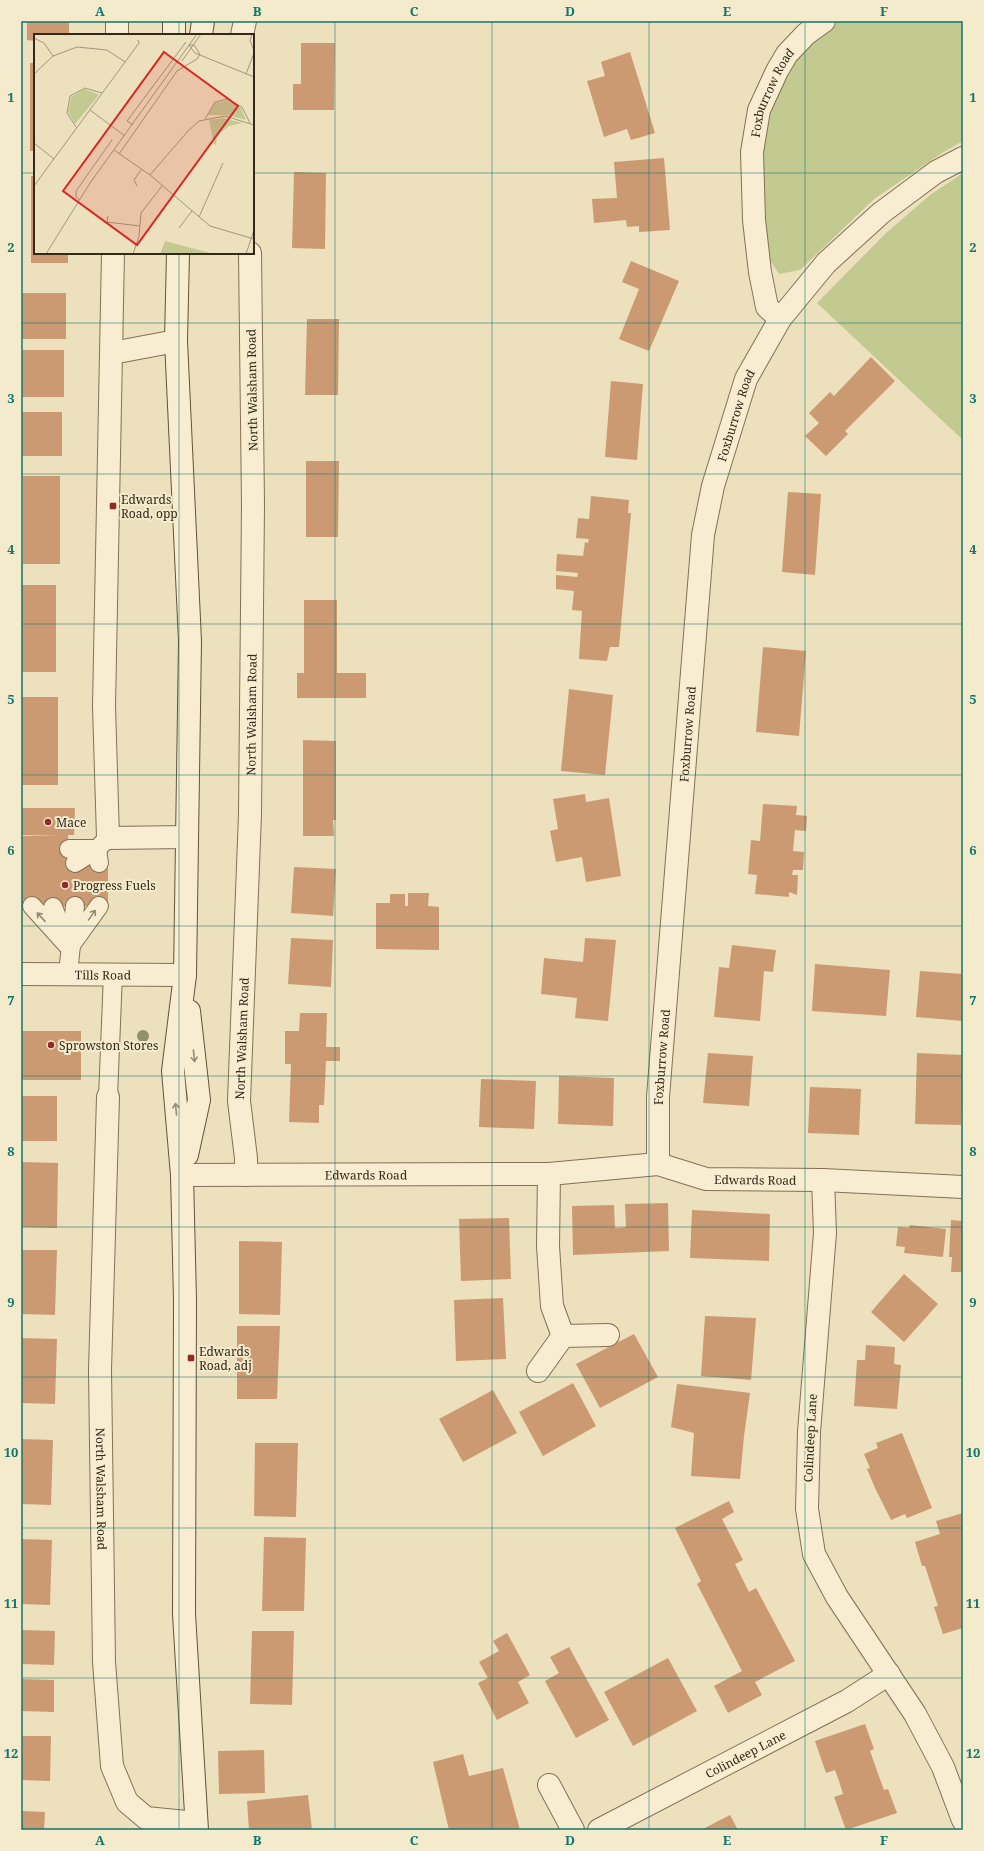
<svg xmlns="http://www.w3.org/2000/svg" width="984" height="1851" viewBox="0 0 984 1851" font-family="'Noto Serif',serif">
  <rect width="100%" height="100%" fill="#ede0bd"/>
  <!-- green -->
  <g fill="#c2ca92">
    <polygon points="839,21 963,21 963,141 942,153 874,199 800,270 779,274 768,257 758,175 764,125 778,84 799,52"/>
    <polygon points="963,173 963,440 817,303 885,234 930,195"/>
  </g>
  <!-- building -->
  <g fill="#cb9a73">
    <polygon points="27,21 69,21 69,35 35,35 35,41 27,40"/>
    <polygon points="301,43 335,43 334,110 293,110 293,84 301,84"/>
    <polygon points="630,52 655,133 631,140 627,129 604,137 587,81 605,76 601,62"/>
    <rect x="30" y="63" width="5" height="88"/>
    <polygon points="664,158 670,230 639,232 639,226 627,227 626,220 594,223 592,199 617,198 614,162"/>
    <polygon points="294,172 326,173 325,249 292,248"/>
    <polygon points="31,176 35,176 35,253 68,253 68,263 31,263"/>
    <polygon points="631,261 679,281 649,351 619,339 639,289 622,282"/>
    <rect x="21" y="293" width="45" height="46"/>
    <polygon points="307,319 339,319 338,395 305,395"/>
    <rect x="21" y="350" width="43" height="47"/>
    <polygon points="871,357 895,381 845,431 848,434 826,456 805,436 819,423 809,413 830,392 834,396"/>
    <polygon points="611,381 643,384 637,460 605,457"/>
    <rect x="21" y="412" width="41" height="44"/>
    <polygon points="306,461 339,461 338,537 306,537"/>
    <rect x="23" y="476" width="37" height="88"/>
    <polygon points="788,492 821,494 815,575 782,572"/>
    <polygon points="591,496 629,500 628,513 631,513 619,647 610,647 607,661 579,659 582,611 572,610 574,591 556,589 556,575 577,577 578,573 556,571 557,554 583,556 585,542 588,543 589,539 576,538 578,518 589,519"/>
    <rect x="21" y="585" width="35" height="87"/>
    <polygon points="304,600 337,600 337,673 366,673 366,698 297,698 297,673 304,673"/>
    <polygon points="763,647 806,651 799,736 756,732"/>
    <polygon points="569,689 613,695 605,775 561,771"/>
    <rect x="21" y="697" width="37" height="88"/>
    <polygon points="303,740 336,741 336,820 333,820 334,836 303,836"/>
    <polygon points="585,794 586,802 609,798 621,876 586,882 582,857 556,862 550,831 558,829 553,799"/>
    <polygon points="763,804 797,806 796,815 807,816 806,831 795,830 793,851 804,852 803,870 793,870 792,875 798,875 797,895 789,892 789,897 755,894 757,875 748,874 751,840 760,841"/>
    <polygon points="21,808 75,808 74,835 68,835 69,863 108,863 108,906 21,907 21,836 58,835 21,835"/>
    <polygon points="294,867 336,869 333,916 291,913"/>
    <polygon points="408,893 429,893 428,906 439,907 439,950 376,949 376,903 390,903 390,894 405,894 405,906 408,906"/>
    <polygon points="291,938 333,940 331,987 288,984"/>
    <polygon points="585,938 616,940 608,1021 575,1018 577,998 541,994 544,958 583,962"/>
    <polygon points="732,945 776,950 773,972 764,971 760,1021 714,1017 719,967 729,968"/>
    <polygon points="815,964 890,970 886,1016 812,1011"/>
    <polygon points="920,971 963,974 963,1021 916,1017"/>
    <polygon points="300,1013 327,1013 326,1047 340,1047 340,1061 326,1061 324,1105 319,1105 319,1123 289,1122 291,1064 285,1064 285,1031 299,1031"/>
    <rect x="21" y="1031" width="60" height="49"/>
    <polygon points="708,1053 753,1056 749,1106 703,1103"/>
    <polygon points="917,1053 963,1055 961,1125 915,1124"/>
    <polygon points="559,1076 614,1078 613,1126 558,1124"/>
    <polygon points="481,1079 536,1081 534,1129 479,1127"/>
    <polygon points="810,1087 861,1089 859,1135 808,1133"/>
    <rect x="21" y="1096" width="36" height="45"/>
    <polygon points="21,1162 58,1163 57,1228 21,1227"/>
    <polygon points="668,1203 669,1251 573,1255 572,1206 614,1205 615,1228 620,1228 626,1227 625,1204"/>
    <polygon points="692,1210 770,1214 769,1261 690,1258"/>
    <polygon points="509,1218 511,1279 461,1281 459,1219"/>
    <polygon points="951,1220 963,1221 963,1272 951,1272 952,1257 949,1257"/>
    <polygon points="910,1225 946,1229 943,1257 904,1253 905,1247 896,1246 898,1227 909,1228"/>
    <polygon points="239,1241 282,1242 280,1315 239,1314"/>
    <polygon points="21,1250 57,1250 55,1315 21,1314"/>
    <polygon points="904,1274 938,1304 904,1342 871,1312"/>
    <polygon points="503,1298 506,1359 456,1361 454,1300"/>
    <polygon points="705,1316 756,1318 751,1380 701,1376"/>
    <polygon points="237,1326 280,1326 277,1399 237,1399"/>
    <polygon points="634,1334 658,1377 600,1408 576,1364"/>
    <polygon points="21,1338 57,1339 55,1404 21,1403"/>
    <polygon points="866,1345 895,1347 894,1364 901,1365 897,1409 854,1406 857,1360 865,1360"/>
    <polygon points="573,1383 596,1426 543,1456 519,1412"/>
    <polygon points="677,1384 750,1393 744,1436 740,1479 691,1476 694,1433 671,1427"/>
    <polygon points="493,1390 517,1433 463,1462 439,1419"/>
    <polygon points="902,1433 932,1508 907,1518 905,1514 891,1520 875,1488 867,1469 870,1468 864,1454 878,1448 876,1443"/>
    <polygon points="21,1439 53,1440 51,1505 21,1504"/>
    <polygon points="255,1443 298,1443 296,1517 254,1516"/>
    <polygon points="729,1501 734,1512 722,1519 743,1560 735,1564 749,1592 756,1588 795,1661 755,1682 762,1695 728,1713 714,1686 742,1671 697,1584 701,1581 675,1528"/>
    <polygon points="963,1513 963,1628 943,1634 934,1607 938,1606 925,1566 922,1566 915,1542 940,1534 936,1521"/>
    <polygon points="264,1537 306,1538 304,1611 262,1611"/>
    <polygon points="21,1539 52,1540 50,1605 21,1604"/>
    <polygon points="21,1630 55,1631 54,1665 21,1664"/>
    <polygon points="252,1631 294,1631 292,1705 250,1704"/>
    <polygon points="507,1633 530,1675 518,1682 529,1703 497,1720 478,1683 488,1678 479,1662 499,1651 493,1641"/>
    <polygon points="569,1647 609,1720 576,1738 545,1681 559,1673 550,1657"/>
    <polygon points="668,1658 697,1711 633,1746 604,1692"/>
    <polygon points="21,1679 54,1680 54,1712 21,1711"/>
    <polygon points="865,1724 874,1749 870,1751 876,1768 884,1790 888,1789 897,1813 846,1830 834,1797 843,1794 839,1781 835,1770 826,1773 815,1741"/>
    <polygon points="21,1736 51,1736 50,1781 21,1780"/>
    <polygon points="264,1750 265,1793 219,1794 218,1751"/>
    <polygon points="463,1754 469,1776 503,1768 520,1830 449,1830 433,1762"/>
    <polygon points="308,1795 312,1830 249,1830 247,1801"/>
    <polygon points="21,1811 45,1812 44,1830 21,1830"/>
    <polygon points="730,1815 738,1830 701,1830"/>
  </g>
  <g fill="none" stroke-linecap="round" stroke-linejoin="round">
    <defs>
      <g id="lane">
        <polyline points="69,849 97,849 108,838"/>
        <polyline points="75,863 97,849 99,863"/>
        <polyline points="32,906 69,947"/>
        <polyline points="53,907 65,937"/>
        <polyline points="71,945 99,906"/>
        <polyline points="68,974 75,906"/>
        <polyline points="108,1097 113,974"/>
      </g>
      <g id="street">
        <polyline points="117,35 117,21"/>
        <polyline points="242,35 245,21"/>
        <polyline points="113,253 104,706 108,838 186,837"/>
        <path id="s1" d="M780,319l-13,-12 -7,-35 -6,-52 -2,-68 7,-42 18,-39 10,-17 19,-20 18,-13"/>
        <polyline points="112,353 176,341"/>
        <path id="s2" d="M21,974l164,1"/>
        <path id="s3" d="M108,1097l-8,273 4,292 8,104 15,36 19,16 50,5"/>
        <path id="s4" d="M658,1164v-67l45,-562 10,-49 33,-107 34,-60 46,-56 55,-50 55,-41 27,-14"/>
        <polyline points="549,1174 548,1246 552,1306 563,1336 608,1335"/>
        <path id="s5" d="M182,1175l367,-1 109,-10 48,15 117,1 140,7"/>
        <path id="s6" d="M246,1175v-17l-7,-57 11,-287 3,-309 -3,-252"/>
        <polyline points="823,1180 825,1233 809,1432 807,1509 814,1554 837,1597 915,1714 943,1767 963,1820"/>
        <polyline points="538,1371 563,1336"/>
        <polyline points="549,1785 573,1830"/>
        <path id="s7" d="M599,1830l248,-129 42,-27"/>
      </g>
      <g id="secondary">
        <polyline points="174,21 174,35"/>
        <polyline points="201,35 203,21"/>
        <polyline points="178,253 176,341 190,641 185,975 173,1071 182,1175 185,1300 184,1614 197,1830"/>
        <polyline points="187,1155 199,1100 189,1011"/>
      </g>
    </defs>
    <!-- lane casing -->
    <use href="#lane" stroke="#847057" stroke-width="20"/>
    <!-- street casing -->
    <use href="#street" stroke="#847057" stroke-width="24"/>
    <!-- secondary casing -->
    <use href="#secondary" stroke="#66513a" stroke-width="24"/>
    <!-- lane -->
    <use href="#lane" stroke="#f8edd0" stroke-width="18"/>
    <!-- street -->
    <use href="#street" stroke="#f8edd0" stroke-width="22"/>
    <!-- secondary -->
    <use href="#secondary" stroke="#f8edd0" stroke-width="22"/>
  </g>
  <!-- trees -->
  <circle fill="#909168" cx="143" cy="1036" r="6"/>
  <!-- one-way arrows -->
  <defs><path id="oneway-shaft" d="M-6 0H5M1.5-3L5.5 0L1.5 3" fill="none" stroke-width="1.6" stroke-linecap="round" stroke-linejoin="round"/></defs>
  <g stroke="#968a76">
    <use href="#oneway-shaft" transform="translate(92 915) rotate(-55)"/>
    <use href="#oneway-shaft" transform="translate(41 917) rotate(-133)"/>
    <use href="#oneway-shaft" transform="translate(194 1056) rotate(84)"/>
    <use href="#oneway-shaft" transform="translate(176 1109) rotate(-95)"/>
  </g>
  <!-- grid -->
  <path fill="none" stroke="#0f766e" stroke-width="1" stroke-opacity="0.55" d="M179,21v14M335,21v1809M492,21v1809M649,21v1809M805,21v1809M21,173h14M253,173h710M179,253v1577M21,323h942M21,474h942M21,624h942M21,775h942M21,926h942M21,1076h942M21,1227h942M21,1377h942M21,1528h942M21,1678h942"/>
  <!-- markers -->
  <g fill="#922a28" stroke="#f4eacc" stroke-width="1.5">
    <rect x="109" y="502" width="8" height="8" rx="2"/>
    <circle cx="48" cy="822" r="4"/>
    <circle cx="65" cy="885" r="4"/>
    <circle cx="51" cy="1045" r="4"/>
    <rect x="187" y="1354" width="8" height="8" rx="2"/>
  </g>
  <g text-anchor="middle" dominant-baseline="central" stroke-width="4" stroke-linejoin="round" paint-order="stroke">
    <!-- street labels -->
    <g font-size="12" fill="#34281b" stroke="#f4eacc">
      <text stroke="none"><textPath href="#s1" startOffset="237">Foxburrow Road</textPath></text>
      <text transform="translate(252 390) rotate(-91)">North Walsham Road</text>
      <text stroke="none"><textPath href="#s4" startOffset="755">Foxburrow Road</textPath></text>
      <text stroke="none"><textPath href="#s6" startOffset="461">North Walsham Road</textPath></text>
      <text stroke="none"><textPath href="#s4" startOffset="431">Foxburrow Road</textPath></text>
      <text stroke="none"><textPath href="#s2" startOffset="82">Tills Road</textPath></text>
      <text stroke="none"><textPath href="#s6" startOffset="137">North Walsham Road</textPath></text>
      <text stroke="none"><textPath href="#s4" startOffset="107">Foxburrow Road</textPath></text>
      <text stroke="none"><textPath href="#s5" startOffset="184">Edwards Road</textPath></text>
      <text stroke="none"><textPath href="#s5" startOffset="576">Edwards Road</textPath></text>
      <text transform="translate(810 1438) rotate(-87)">Colindeep Lane</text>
      <text stroke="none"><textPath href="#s3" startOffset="392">North Walsham Road</textPath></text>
      <text stroke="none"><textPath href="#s7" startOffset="165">Colindeep Lane</textPath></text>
    </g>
    <!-- poi labels -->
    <g font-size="12" fill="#34281b" stroke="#f4eacc" text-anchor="start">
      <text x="121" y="499">Edwards<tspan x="121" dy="14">Road, opp</tspan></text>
      <text x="56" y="822">Mace</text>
      <text x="73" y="885">Progress Fuels</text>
      <text x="59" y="1045">Sprowston Stores</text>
      <text x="199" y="1351">Edwards<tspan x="199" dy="14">Road, adj</tspan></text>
    </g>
  </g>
  <!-- overview -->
  <g transform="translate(34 34)">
    <rect width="220" height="220" fill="#ede0bd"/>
    <path d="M50,55l14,5v2l-23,28 -7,-12 3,-15zM193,66l14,8 5,12 -19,-5h-19l7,-12zM189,84l20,5 -14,3 -12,9 -1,10 -2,-1 -5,-24zM131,207l49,13h-54z" fill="#c2ca92"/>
    <path fill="none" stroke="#a3967c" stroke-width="1" d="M218,0l-2,7 4,9M0,4l10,5 9,13M166,20l-6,-9h-5l6,8 59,24M148,27l19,-27M0,40l19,-18 24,-9 30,3 18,12M212,40l8,-21M56,76l35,26M171,85l10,-17 12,-3 15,8 8,16M99,91l-6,-4 59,-79M42,93l-9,-14 3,-17 15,-8 17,5M0,109l20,16M80,116l36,25 60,51 44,13M85,120l58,-83 20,-12 3,-5M116,141l38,-44 11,-10 26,-5 29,9M0,152l105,-143 -1,-3M103,152l-3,-6 7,-10M46,166l-4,-3v-6l36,-51M74,182l-1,6 33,4M165,183l24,-54M145,194l13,-17M12,220l44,-71 107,-149M99,220l6,-18 2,-23 21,-27M212,220l8,-24"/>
    <path fill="#d62828" fill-opacity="0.15" stroke="#d62828" stroke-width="2" d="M130,18l74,54 -101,139 -74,-54z"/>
    <rect width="220" height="220" fill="none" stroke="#34281b" stroke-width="2"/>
  </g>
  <!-- border -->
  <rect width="984" height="1851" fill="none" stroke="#f4eacc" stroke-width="44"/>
  <rect x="22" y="22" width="940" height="1807" fill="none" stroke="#0f766e" stroke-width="1.5"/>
  <g font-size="13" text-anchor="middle" font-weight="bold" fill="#0f766e">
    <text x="100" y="16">A</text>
    <text x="257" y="16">B</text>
    <text x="414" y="16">C</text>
    <text x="570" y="16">D</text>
    <text x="727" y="16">E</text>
    <text x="884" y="16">F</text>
    <text x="11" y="102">1</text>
    <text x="973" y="102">1</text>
    <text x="11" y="252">2</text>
    <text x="973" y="252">2</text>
    <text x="11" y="403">3</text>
    <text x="973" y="403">3</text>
    <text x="11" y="554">4</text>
    <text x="973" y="554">4</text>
    <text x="11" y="704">5</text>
    <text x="973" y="704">5</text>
    <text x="11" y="855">6</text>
    <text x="973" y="855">6</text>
    <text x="11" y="1005">7</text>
    <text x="973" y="1005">7</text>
    <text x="11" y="1156">8</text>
    <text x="973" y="1156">8</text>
    <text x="11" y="1307">9</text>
    <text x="973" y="1307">9</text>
    <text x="11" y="1457">10</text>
    <text x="973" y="1457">10</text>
    <text x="11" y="1608">11</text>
    <text x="973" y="1608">11</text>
    <text x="11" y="1758">12</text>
    <text x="973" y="1758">12</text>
    <text x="100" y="1845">A</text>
    <text x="257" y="1845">B</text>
    <text x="414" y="1845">C</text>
    <text x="570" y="1845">D</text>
    <text x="727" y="1845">E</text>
    <text x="884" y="1845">F</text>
  </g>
</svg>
